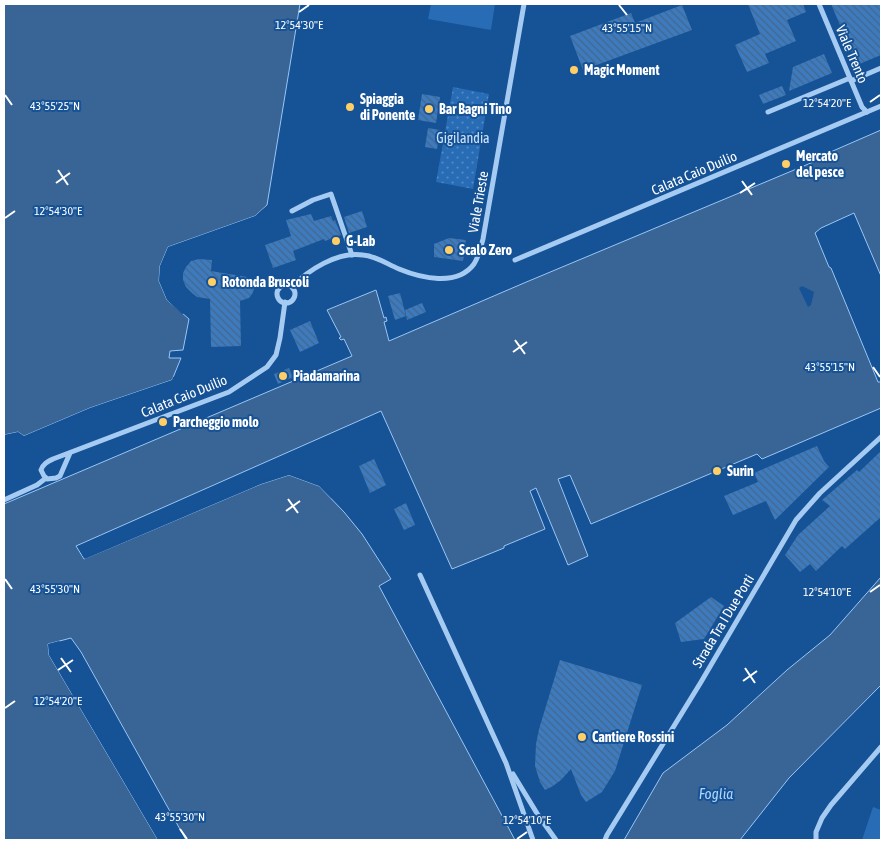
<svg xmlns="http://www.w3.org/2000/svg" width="885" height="844" viewBox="0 0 885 844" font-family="'Asap Condensed',sans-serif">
  <defs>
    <pattern id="park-dots" width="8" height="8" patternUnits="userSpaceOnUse" patternTransform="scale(1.25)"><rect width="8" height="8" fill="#286cb5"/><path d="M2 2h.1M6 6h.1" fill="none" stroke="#5389c4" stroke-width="1.8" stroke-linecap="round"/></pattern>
    <pattern id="building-back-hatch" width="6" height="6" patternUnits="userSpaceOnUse" patternTransform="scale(1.25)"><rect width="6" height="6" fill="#3d7bbe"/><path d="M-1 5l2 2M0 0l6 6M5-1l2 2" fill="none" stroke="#44668b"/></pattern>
  </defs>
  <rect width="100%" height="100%" fill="#155296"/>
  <!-- park -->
  <polygon fill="url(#park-dots)" points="453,87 489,94 473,189 436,182"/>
  <!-- garden -->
  <g fill="#286cb5">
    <polygon points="431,4 495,4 491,30 428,19"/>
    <polygon points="873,807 881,810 881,840 862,840"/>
  </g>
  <!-- water -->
  <g fill="#386496" stroke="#99c6f5">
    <polygon points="4,4 300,4 267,205 255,216 168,247 160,266 159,281 167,300 189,319 183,350 170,351 169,358 181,358 172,380 90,408 24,436 18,432 4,435"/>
    <polygon points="881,130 881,276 854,213 821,228 815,233 829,267 831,268 878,382 881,382 881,408 762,459 757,454 591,524 570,475 558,479 588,556 568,565 536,488 530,491 545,529 504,546 504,548 452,569 381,411 76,546 84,559 261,484 289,475 319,486 344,512 362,534 391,579 379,586 515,840 186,840 81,652 71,638 48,644 49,655 158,840 4,840 4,504 352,356 344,339 341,340 339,338 341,337 327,310 376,290 384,318 386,317 387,321 384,322 389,341 524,283 818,160 819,157"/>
    <polygon points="881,577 881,685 789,778 740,840 624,840 663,773 727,725 787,670 830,635"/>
  </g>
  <!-- pier -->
  <g fill="#155296">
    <polygon points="270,203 269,207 256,218 169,249 162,266 162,280 169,298 186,313 182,314 167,300 159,281 160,266 168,247 255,216"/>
    <polygon points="802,286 814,292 811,305 808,307 799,288"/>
    <polygon points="176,376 173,382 91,411 25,438 17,435 4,438 4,435 18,432 24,436 90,408 172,380 173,377"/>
    <polygon points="288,473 321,484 334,498 331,498 319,486 289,475 261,484 85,559 82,555 85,554 86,556 260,481"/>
    <polygon points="59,641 61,643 51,646 52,654 160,840 158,840 49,655 48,644"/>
  </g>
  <!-- building -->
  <g fill="url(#building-back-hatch)">
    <polygon points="748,4 803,4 806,12 787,20 796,41 765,54 769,63 747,72 735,45 760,34"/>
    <polygon points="831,4 881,4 881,55 857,65"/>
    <polygon points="682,5 692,30 583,70 570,36 631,13 635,23"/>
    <polygon points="824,54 832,73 789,91 793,67"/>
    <polygon points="782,86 786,95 763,104 759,95"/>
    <polygon points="422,94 440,97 436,123 418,120"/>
    <polygon points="428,128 440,130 437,149 425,147"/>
    <polygon points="362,211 367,227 349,233 344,217"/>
    <polygon points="311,214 314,221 331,216 333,221 335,220 341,235 325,241 324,239 293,251 296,260 273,268 265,245 291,236 286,220"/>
    <polygon points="449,238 466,240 463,261 434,257 434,244"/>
    <polygon points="199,259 212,260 211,271 247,277 253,282 254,290 252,294 249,298 240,301 241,346 211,347 210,299 197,297 192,293 186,287 183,280 183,273 186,267 191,261"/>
    <polygon points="400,293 406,316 395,320 388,296"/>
    <polygon points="422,303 426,312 407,320 405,310"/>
    <polygon points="310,321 319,343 300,352 290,330"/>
    <polygon points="289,368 293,377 278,384 274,374"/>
    <polygon points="817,446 824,461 829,467 775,520 766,501 733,515 724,496 758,482 754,473"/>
    <polygon points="881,451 881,517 845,549 842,546 816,571 810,564 800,572 785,555 798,535 830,506 822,500 857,470 859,472"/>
    <polygon points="374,459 386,485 370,493 359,466"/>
    <polygon points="406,503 415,525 404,530 394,509"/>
    <polygon points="711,597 724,606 704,639 681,642 675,623"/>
    <polygon points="560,660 642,685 615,771 602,792 586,802 581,795 571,769 561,780 553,786 545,790 540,782 535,766 536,744 539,729"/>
  </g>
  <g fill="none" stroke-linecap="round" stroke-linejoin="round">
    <!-- street -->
    <g stroke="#a6cbf2" stroke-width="5">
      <polyline points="819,4 862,107 867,112"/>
      <polyline points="851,81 881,68"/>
      <polyline points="768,112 850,78"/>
      <polyline points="292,211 313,200 331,194 352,255"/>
      <polyline points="515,260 881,106"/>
      <circle cx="286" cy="294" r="9"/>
      <path d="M292,287c16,-17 46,-36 71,-32 13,1 24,9 36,14 22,9 58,18 75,-5 5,-8 7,-17 9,-25l41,-235"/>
      <path d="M70,453l-10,23 -4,2 -9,1 -3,-3 -3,-6c2,-6 6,-8 12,-11l176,-67 38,-25 9,-12 4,-17 5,-36"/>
      <polyline points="4,500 37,485 46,478"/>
      <polyline points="420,575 506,763 533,840"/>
      <polyline points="513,774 538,815 556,840"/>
      <polyline points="605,840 607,835 701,682 796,520 820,493 881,437"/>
      <polyline points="816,840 816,832 822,818 831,805 881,747"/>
    </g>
  </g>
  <!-- ticks -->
  <path fill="none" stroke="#fff" stroke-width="2" d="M619,5l8,10M299,12l10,-7M5,95l7,10M870,102l10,-7M58,170l10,15M742,181l10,14M56,183l14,-10M740,193l15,-10M5,218l10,-7M515,340l10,14M513,352l14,-10M873,367l7,10M288,499l10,14M286,511l14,-10M5,579l7,10M870,592l10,-7M61,658l10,14M745,668l10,15M58,670l15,-10M743,681l14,-10M5,708l10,-7M180,829l7,10M517,839l10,-7"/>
  <!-- markers -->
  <g fill="#ffce67" stroke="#155296" stroke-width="2">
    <circle cx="574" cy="70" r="5"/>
    <circle cx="350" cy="107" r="5"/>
    <circle cx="429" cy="109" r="5"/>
    <circle cx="786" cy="164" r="5"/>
    <circle cx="336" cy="241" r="5"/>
    <circle cx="449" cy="250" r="5"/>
    <circle cx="212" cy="282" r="5"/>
    <circle cx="283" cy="376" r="5"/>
    <circle cx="163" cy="422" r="5"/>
    <circle cx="717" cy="471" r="5"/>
    <circle cx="582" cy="737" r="5"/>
  </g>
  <g text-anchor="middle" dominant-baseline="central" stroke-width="4" stroke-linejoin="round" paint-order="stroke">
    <!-- street labels -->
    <g font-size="14" fill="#fff" stroke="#155296">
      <text transform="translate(852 54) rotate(67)">Viale Trento</text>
      <text transform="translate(694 173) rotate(-23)">Calata Caio Duilio</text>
      <text transform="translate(478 202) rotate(-80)">Viale Trieste</text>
      <text transform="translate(184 396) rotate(-22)">Calata Caio Duilio</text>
      <text transform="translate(723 621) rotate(-59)">Strada Tra I Due Porti</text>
    </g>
    <!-- poi labels -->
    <g font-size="14" font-weight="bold" fill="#fff" stroke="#155296" text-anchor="start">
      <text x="584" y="70">Magic Moment</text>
      <text x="360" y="99">Spiaggia<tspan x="360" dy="16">di Ponente</tspan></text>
      <text x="439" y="109">Bar Bagni Tino</text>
      <text x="796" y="156">Mercato<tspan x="796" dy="16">del pesce</tspan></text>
      <text x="346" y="241">G-Lab</text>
      <text x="459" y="250">Scalo Zero</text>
      <text x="222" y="282">Rotonda Bruscoli</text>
      <text x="293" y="376">Piadamarina</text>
      <text x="173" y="422">Parcheggio molo</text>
      <text x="727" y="471">Surin</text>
      <text x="592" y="737">Cantiere Rossini</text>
    </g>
    <!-- park labels -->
    <g font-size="14" fill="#cee4fc" stroke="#155296">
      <text x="463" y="138">Gigilandia</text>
    </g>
    <!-- water labels -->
    <g font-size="15" font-style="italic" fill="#b3d5f8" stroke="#155296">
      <text x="716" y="793">Foglia</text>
    </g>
  </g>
  <g font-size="12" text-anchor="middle" fill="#fff" stroke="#155296" stroke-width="4" stroke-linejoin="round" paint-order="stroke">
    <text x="299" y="29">12°54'30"E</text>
    <text x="627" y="32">43°55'15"N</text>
    <text x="827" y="107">12°54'20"E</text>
    <text x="55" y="110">43°55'25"N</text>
    <text x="58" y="215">12°54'30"E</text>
    <text x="830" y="371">43°55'15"N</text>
    <text x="55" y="593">43°55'30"N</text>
    <text x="827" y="596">12°54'10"E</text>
    <text x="58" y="705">12°54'20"E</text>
    <text x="180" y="821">43°55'30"N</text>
    <text x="527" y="824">12°54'10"E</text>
  </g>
  <!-- border -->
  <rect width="885" height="844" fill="none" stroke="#ffffff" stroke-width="10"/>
</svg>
